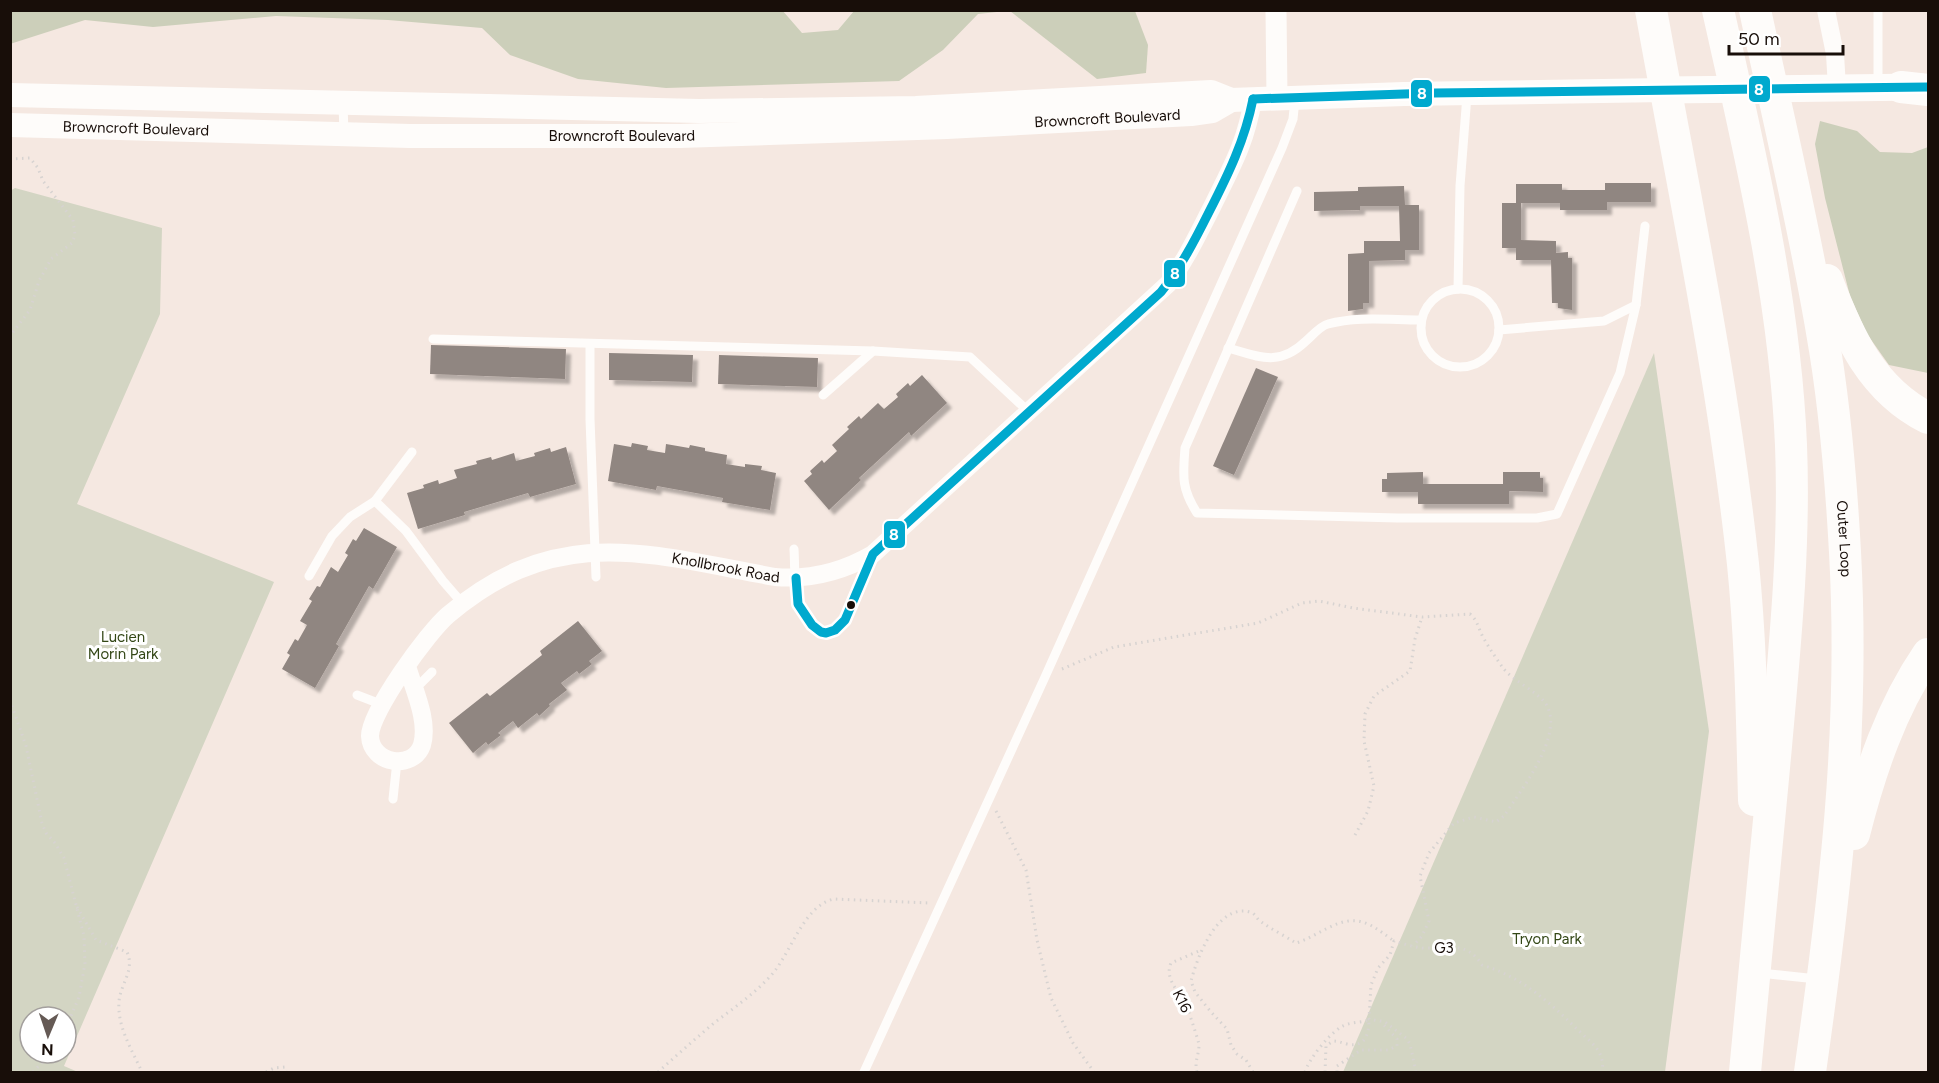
<svg xmlns="http://www.w3.org/2000/svg" width="1939" height="1083" viewBox="0 0 1939 1083" font-family="Figtree,sans-serif">
  <defs>
    <filter id="shadow"><feDropShadow dx="5" dy="5" stdDeviation="1.5" flood-color="#0004"/></filter>
  </defs>
  <rect width="100%" height="100%" fill="#f5e8e1"/>
  <!-- green -->
  <g fill="#d3d5c3" fill-rule="evenodd">
    <path d="M15,188l147,40 -2,86 -83,190 197,78 -210,484 14,6h-67l-1,-881zM30,1017h36v36h-36z"/>
    <polygon points="1654,353 1709,731 1665,1072 1343,1072"/>
  </g>
  <!-- forest -->
  <g fill="#cccfba">
    <polygon points="782,10 802,33 838,30 854,11 1006,11 978,14 943,50 899,81 666,88 578,79 510,55 482,28 388,20 276,16 153,27 85,20 10,44 11,10"/>
    <polygon points="1010,11 1135,11 1148,45 1146,73 1097,79"/>
    <polygon points="1820,121 1857,131 1880,152 1912,153 1928,147 1928,373 1889,365 1867,334 1850,296 1825,198 1815,144"/>
  </g>
  <!-- building -->
  <g fill="#908681" filter="url(#shadow)">
    <polygon points="1605,183 1651,183 1651,202 1607,202 1607,210 1560,210 1560,203 1521,203 1521,240 1556,241 1556,253 1568,252 1568,258 1572,258 1572,310 1558,308 1558,303 1552,303 1551,260 1516,260 1516,248 1502,248 1502,203 1516,203 1516,184 1562,184 1562,190 1605,190"/>
    <polygon points="1404,186 1405,205 1419,205 1419,250 1405,250 1405,260 1369,261 1369,303 1363,303 1363,309 1348,311 1348,254 1364,253 1364,241 1400,241 1399,206 1360,206 1360,210 1314,211 1314,192 1358,191 1358,187"/>
    <polygon points="431,345 566,349 565,379 430,374"/>
    <polygon points="609,353 693,355 692,382 609,380"/>
    <polygon points="719,355 818,358 817,387 718,384"/>
    <polygon points="1256,368 1278,377 1234,475 1213,466"/>
    <polygon points="922,375 947,403 911,436 909,432 859,478 861,480 829,510 804,481 812,474 810,471 822,460 824,463 837,451 832,445 849,429 847,427 859,416 861,419 878,403 884,409 898,397 896,394 908,383 910,386"/>
    <polygon points="632,443 648,446 647,450 665,453 666,444 689,448 690,445 705,448 705,451 727,455 726,464 745,467 745,464 762,466 761,470 776,473 770,510 722,502 723,498 657,486 656,490 608,481 614,444 631,447"/>
    <polygon points="566,447 576,484 530,497 528,493 464,512 465,515 418,529 407,493 424,488 423,485 438,480 439,484 457,478 454,470 477,464 476,461 491,457 492,460 514,453 516,461 535,456 534,453 550,448 551,452"/>
    <polygon points="1423,472 1423,484 1503,484 1503,472 1540,472 1540,478 1543,478 1543,492 1509,491 1509,504 1418,504 1418,492 1382,492 1382,479 1387,479 1387,473"/>
    <polygon points="364,528 397,547 373,589 369,586 336,644 339,646 315,688 282,669 290,655 287,653 295,639 298,641 307,625 300,621 312,601 309,599 317,586 320,587 331,567 338,572 348,555 345,553 353,539 356,541"/>
    <polygon points="578,621 602,651 589,661 592,664 579,674 577,671 561,683 567,690 549,704 550,706 539,716 537,713 518,728 513,721 498,733 501,735 488,745 486,742 473,753 449,723 487,693 490,696 542,655 540,651"/>
  </g>
  <g fill="none" stroke-linecap="round" stroke-linejoin="round">
    <!-- path -->
    <g stroke="#d7d3d1" stroke-width="3" stroke-dasharray="1.5 4.5" stroke-linecap="butt">
      <polyline points="10,159 30,158 38,168 43,181 73,220 75,235 72,243 51,259 39,281 30,310 10,336"/>
      <path d="M1062,669l52,-22 144,-24 44,-20 17,-2 34,7 69,9 48,-3c8,7 8,14 13,23 6,11 13,21 20,31 10,13 35,24 43,36 19,31 -25,86 -42,112l-8,6 -22,-5 -20,6 -25,30 -9,23 9,45 -7,15 -9,10"/>
      <polyline points="10,700 26,746 42,823 46,833 55,843 64,858 84,936 85,964 79,997 66,1028"/>
      <polyline points="996,811 1026,870 1037,940 1051,998 1073,1043 1094,1072"/>
      <polyline points="1355,835 1368,811 1374,786 1364,741 1365,714 1374,696 1410,671 1415,639 1422,617"/>
      <path d="M77,907l19,33 31,12c8,18 -6,31 -8,49 -2,26 13,49 23,71"/>
      <polyline points="33,1072 51,1053"/>
      <polyline points="266,1072 274,1068 285,1067 286,1072"/>
      <path d="M658,1072c18,-16 37,-33 56,-49 21,-16 43,-31 60,-51 18,-23 31,-67 60,-73l95,4"/>
      <path d="M1197,1072c-3,-10 2,-17 2,-27 0,-3 -11,-36 -13,-40 -7,-13 -22,-27 -15,-42l30,-13"/>
      <path d="M1253,1072l-7,-12 -9,-6 -6,-9 -4,-16 -16,-17 -16,-20 -4,-11c6,-23 26,-78 59,-69 5,1 6,6 10,9 11,8 25,15 36,22 21,-6 44,-28 66,-21 12,3 23,13 32,19"/>
      <path d="M1305,1072c4,-13 23,-37 36,-45 8,-5 18,-4 28,-7"/>
      <path d="M1325,1072l1,-26 7,-5c6,0 9,2 14,3 19,4 22,-11 22,-25"/>
      <polyline points="1337,1072 1337,1066 1361,1050 1388,1050 1397,1046 1397,1039 1381,1022"/>
      <path d="M1416,1072l-6,-28 -4,-6 -21,-16 -16,-3 2,-34 7,-17 12,-13 4,-14c10,3 19,6 28,7 26,1 44,-8 60,17 40,12 67,37 96,65 7,7 18,15 22,24 3,6 3,12 2,18"/>
    </g>
    <!-- service -->
    <g stroke="#fefcfa" stroke-width="9">
      <polyline points="1878,85 1878,10"/>
      <polyline points="343,104 344,134"/>
      <path d="M1297,191l-112,257c-2,28 -4,40 12,65l201,5h139l20,-4 63,-141 16,-68"/>
      <circle cx="1460" cy="328" r="39"/>
      <polyline points="1458,289 1460,186 1467,95"/>
      <polyline points="1499,330 1604,321 1636,305 1645,226"/>
      <polyline points="433,339 873,351 970,357 1030,413"/>
      <polyline points="590,344 590,419 596,577"/>
      <path d="M1228,348c32,9 51,19 78,-7 6,-5 14,-15 22,-17 29,-8 62,-4 93,-4"/>
      <polyline points="823,395 873,351"/>
      <polyline points="412,452 375,501 406,531 443,581 463,604"/>
      <path d="M794,549c1,16 0,35 3,51 4,16 23,44 42,28 12,-10 26,-54 33,-70"/>
      <polyline points="309,576 332,536 350,517 375,501"/>
      <polyline points="412,686 421,683 432,672"/>
      <polyline points="357,695 383,705"/>
      <polyline points="393,799 397,761"/>
      <polyline points="1760,973 1817,979"/>
      <polyline points="864,1072 1045,677 1282,148 1293,119 1295,99"/>
    </g>
    <!-- minor -->
    <g stroke="#fefcfa" stroke-width="18">
      <polyline points="1826,10 1835,54 1837,88"/>
      <path id="s1" d="M407,666c7,24 22,55 15,79 -9,26 -51,19 -52,-9 0,-24 58,-104 78,-121 110,-93 200,-61 327,-38 36,3 67,-5 98,-23l295,-270c18,-24 30,-50 44,-77 19,-39 34,-64 41,-108"/>
    </g>
    <!-- tertiary -->
    <polyline stroke="#fefcfa" stroke-width="21" points="1276,10 1277,98"/>
    <!-- secondary -->
    <g stroke="#fefcfa" stroke-width="24">
      <polyline points="10,95 699,111 916,108 1211,92 1231,100 1404,94 1665,90"/>
      <path id="s2" d="M10,125l400,11h270l267,-9 244,-13 21,-3 19,-11"/>
    </g>
    <!-- primary -->
    <polyline stroke="#fefcfa" stroke-width="27" points="1665,90 1921,87"/>
    <!-- motorway -->
    <g stroke="#fefcfa" stroke-width="32">
      <path d="M1651,10c33,184 72,368 92,554 8,79 9,157 11,236"/>
      <path d="M1718,10c32,143 67,289 73,435 4,101 -6,200 -15,301 -10,109 -21,218 -31,326"/>
      <path id="s3" d="M1755,10c23,107 49,215 67,322 13,73 19,147 23,220 10,179 -10,344 -35,520"/>
      <polyline points="1901,87 1928,90"/>
      <path d="M1827,280c21,56 45,110 101,138"/>
      <path d="M1854,834c16,-63 37,-126 74,-180"/>
    </g>
    <defs>
      <g id="bus-1">
        <polyline points="1253,99 1434,93 1928,87"/>
        <path d="M796,578l2,26 14,21 9,7 5,1 9,-3 10,-10 28,-66 288,-262c20,-25 34,-52 48,-80 19,-37 36,-72 44,-113"/>
      </g>
    </defs>
    <!-- bus-1 casing -->
    <use href="#bus-1" stroke="#fff" stroke-width="14"/>
    <!-- bus-1 -->
    <use href="#bus-1" stroke="#00a9ce" stroke-width="9"/>
  </g>
  <!-- markers -->
  <circle fill="#180e09" stroke="#fff" stroke-width="2" cx="851" cy="605" r="5"/>
  <g text-anchor="middle" dominant-baseline="central" stroke-width="6" stroke-linejoin="round" paint-order="stroke">
    <!-- street labels -->
    <g font-size="15" fill="#180e09" stroke="#fff">
      <text stroke="none"><textPath href="#s2" startOffset="1098">Browncroft Boulevard</textPath></text>
      <text stroke="none"><textPath href="#s2" startOffset="126">Browncroft Boulevard</textPath></text>
      <text stroke="none"><textPath href="#s2" startOffset="612">Browncroft Boulevard</textPath></text>
      <text stroke="none"><textPath href="#s3" startOffset="537">Outer Loop</textPath></text>
      <text stroke="none"><textPath href="#s1" startOffset="594">Knollbrook Road</textPath></text>
      <text x="1444" y="948">G3</text>
      <text transform="translate(1182 1001) rotate(63)">K16</text>
    </g>
    <!-- park labels -->
    <g font-size="15" fill="#334716" stroke="#fff">
      <text x="123" y="637">Lucien<tspan x="123" dy="17">Morin Park</tspan></text>
      <text x="1547" y="939">Tryon Park</text>
    </g>
  </g>
  <g stroke="#fff" stroke-width="2">
    <rect x="1748" y="75" width="23" height="28" rx="6" fill="#00a9ce"/>
    <rect x="1410" y="79" width="23" height="29" rx="6" fill="#00a9ce"/>
    <rect x="1163" y="259" width="23" height="29" rx="6" fill="#00a9ce"/>
    <rect x="883" y="520" width="23" height="29" rx="6" fill="#00a9ce"/>
  </g>
  <g font-size="16" text-anchor="middle" font-weight="bold" fill="#fff">
    <text x="1759" y="95">8</text>
    <text x="1422" y="99">8</text>
    <text x="1175" y="279">8</text>
    <text x="894" y="540">8</text>
  </g>
  <!-- border -->
  <rect width="1939" height="1083" fill="none" stroke="#180e09" stroke-width="24"/>
  <!-- north arrow -->
  <g transform="translate(48 1035) rotate(182)"><circle r="28" fill="#ffffff" stroke="#a39f9d" stroke-width="1.5"/>
  <path d="M0-4.5L10 22L0 15L-10 22Z" fill="#655a55"/>
  <text y="-9" font-size="16" font-weight="bold" text-anchor="middle" fill="#180e09">N</text>
  </g>
  <!-- scale -->
  <path d="M1729 45v9h114v-9" fill="none" stroke="#180e09" stroke-width="3"/>
  <text x="1738" y="45" font-size="18" fill="#180e09" stroke="#ffffff" stroke-width="4.5" paint-order="stroke">50 m</text>
</svg>
